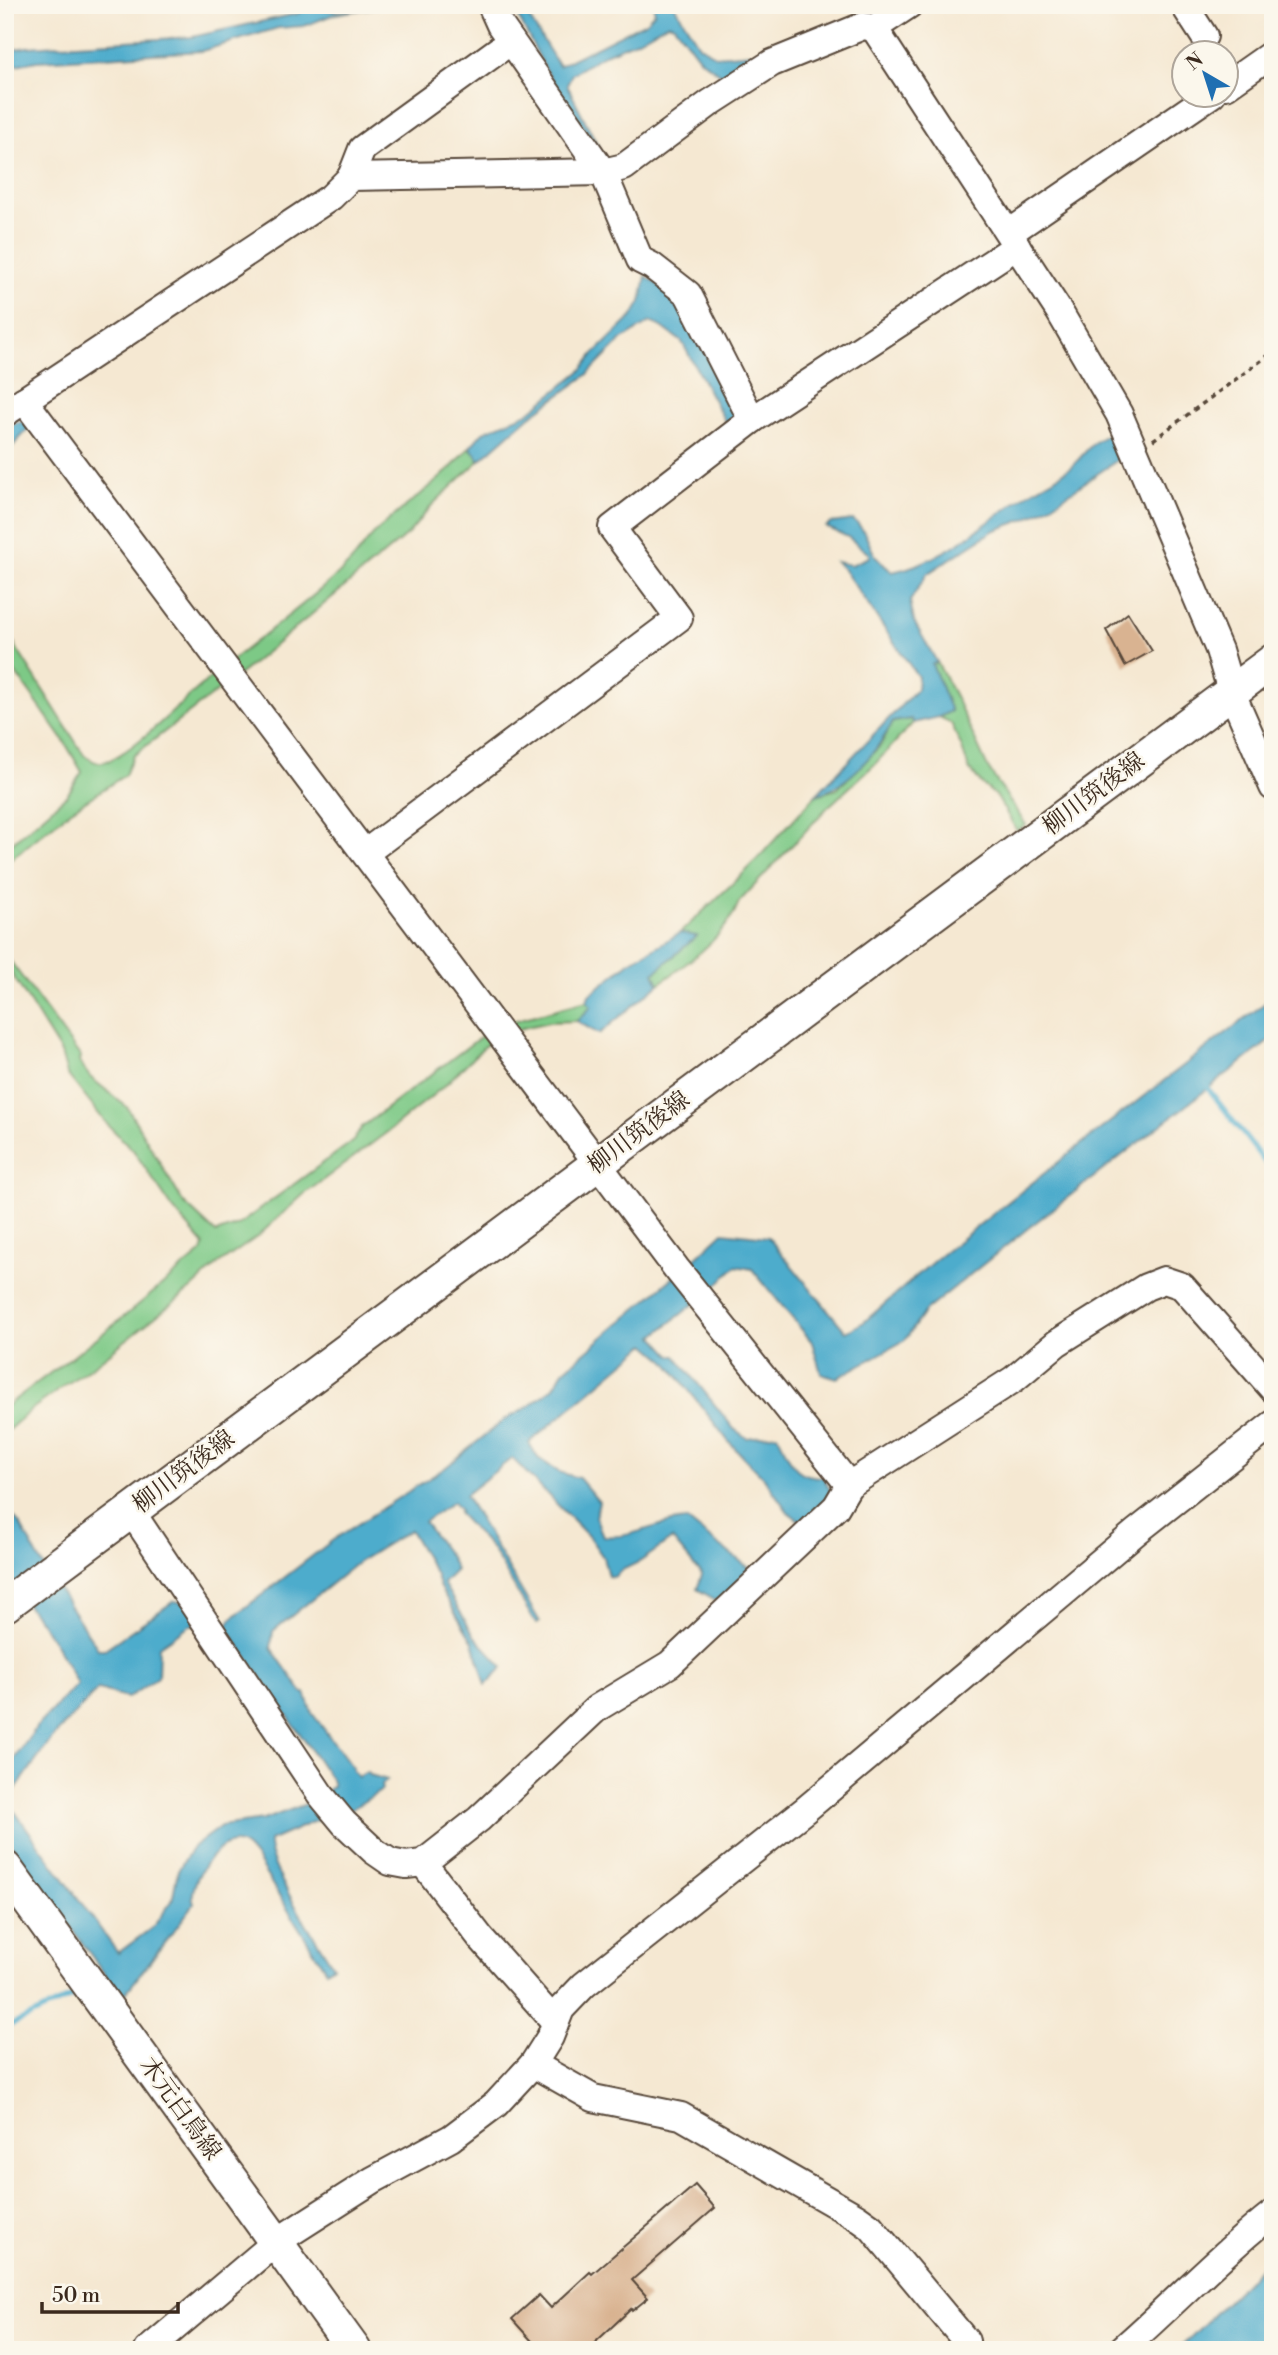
<svg xmlns="http://www.w3.org/2000/svg" width="1278" height="2355" viewBox="0 0 1278 2355" font-family="'Libre Bodoni','Noto Serif JP',serif">
  <rect width="100%" height="100%" fill="#fbf7ec"/>
  <filter id="ink" filterUnits="userSpaceOnUse"><feTurbulence type="fractalNoise" baseFrequency=".0143" numOctaves="2"/><feDisplacementMap in="SourceGraphic" scale="14" xChannelSelector="R" yChannelSelector="G"/><feConvolveMatrix kernelMatrix="1 2 1 2 8 2 1 2 1" color-interpolation-filters="sRGB"/></filter>
  <filter id="wash" filterUnits="userSpaceOnUse"><feTurbulence type="fractalNoise" baseFrequency=".00686" numOctaves="4" result="noise"/><feDisplacementMap in="SourceGraphic" scale="28" xChannelSelector="R" yChannelSelector="G"/><feGaussianBlur stdDeviation="1.57" result="paint"/><feColorMatrix in="noise" values="0 0 0 0 0 0 0 0 0 0 0 0 0 0 0 0 0 1.4 0 .05"/><feComposite in="paint" operator="in"/></filter>
  <g filter="url(#wash)">
    <rect width="100%" height="100%" fill="#f5e8d2"/>
    <!-- green -->
    <g fill="#7dc986" stroke="#5c7a52" stroke-width="2">
      <path d="M470,447l10,13 -48,45 -23,28 -164,137 -112,86 -8,19 -55,36 -65,53v-15l62,-54 15,-23 -18,-31 -59,-83v-32l12,23 67,106c6,4 11,9 19,7 22,-3 74,-55 92,-71 49,-44 105,-80 153,-126 11,-11 19,-25 31,-36 30,-27 66,-51 91,-82z"/>
      <polygon points="937,662 956,698 988,768 1026,825 1017,831 997,797 982,784 969,769 962,748 951,723 939,717 951,711 932,664"/>
      <path d="M913,719v4l-38,41 -48,44 -88,94c-13,36 -51,60 -80,82l-6,-11 43,-37 -16,-3 69,-65 67,-73 21,-6 43,-43 13,-24z"/>
      <polygon points="5,954 80,1056 79,1062 90,1077 127,1107 183,1202 216,1233 238,1225 353,1141 362,1127 495,1026 587,1001 592,1007 577,1021 549,1022 497,1034 444,1086 390,1130 303,1195 257,1237 217,1265 191,1289 98,1362 32,1409 5,1433 5,1407 115,1324 202,1252 204,1245 173,1209 133,1150 107,1124 67,1074 61,1053 5,963"/>
    </g>
    <!-- water -->
    <g fill="#4eaccc" stroke="#446b75" stroke-width="2">
      <polygon points="307,5 320,5 324,10 338,11 391,5 335,14 304,26 278,28 202,51 37,61 5,67 5,51 27,47 192,37 300,13"/>
      <polygon points="512,5 521,5 559,66 646,22 655,12 653,5 674,5 699,45 715,56 753,53 765,57 737,70 729,81 699,58 674,25 668,23 638,40 605,54 572,74 567,85 604,158 547,72"/>
      <polygon points="646,276 674,296 693,320 739,417 727,425 682,342 662,327 650,322 622,340 587,375 529,417 480,460 470,447 483,432 528,413 582,370 594,354 633,316 641,302"/>
      <polygon points="25,421 30,427 11,448 9,457 5,460 5,431 15,423"/>
      <path d="M1122,427l7,15 -10,17 -67,46 -24,13 -35,13 -66,43 -17,27 4,21 23,40 -5,2 19,47 -12,6 -26,6 -1,-4 -19,3c-17,31 -43,63 -77,73l101,-106 1,-12 -74,-107 -8,-8 15,3 18,-8v-3l-21,-17 -22,-10 5,-4 22,-3c13,9 14,22 22,35 5,6 11,12 17,17 51,-10 93,-49 134,-77 15,-10 32,-17 46,-29 8,-7 14,-16 22,-23 8,-7 19,-11 28,-16z"/>
      <polygon points="680,933 697,936 654,973 659,984 599,1034 577,1021 591,1007 587,1001 589,995 630,962"/>
      <path d="M1273,997v41l-246,191 -102,82 -20,29 -68,38 -16,-5 -9,-31 -60,-73 -16,-3 -25,24 -57,46 18,20h4l58,73 13,9 30,-4c14,25 14,43 46,43l11,20 -26,30 -20,-15 -24,-34 -35,-36 -63,-81 -20,-17 -117,99 9,15 21,14 20,6 20,24 -4,15 8,19c28,4 55,-15 84,-16 23,20 48,36 71,55l-35,29 -26,-15 5,-14 -30,-36 -31,22 -19,9 -8,7 -6,-1 -5,-19 -14,-20 -77,-79 -47,37 75,127 -4,2 -44,-75 -34,-36 2,-2 -7,-9 -29,20 26,35 6,13 -13,13 32,54 28,30 -17,18 -13,-43 -34,-56 -3,-11 -26,-45 -53,33 -84,68 -2,17 32,45h2l7,20 41,55v3l5,6 9,-5 3,3 17,5 -6,5 1,5 -32,20 -28,8 -53,23c-2,27 48,99 64,125l-7,5 -69,-111c-6,-7 -12,-17 -22,-17 -20,-1 -49,43 -41,61l-72,94 -117,-162v-64l34,-48 38,-40c-20,-38 -35,-67 -67,-96h-5v-82l16,20 18,33 59,90h7l69,-48 15,2 9,21 -8,1 -31,21 -1,31 -30,21 -30,-9 -44,47 -47,65 111,152 35,-26 19,-26 6,-31 16,-24 27,-20 42,-6 46,-17 24,-17 -2,-7 -104,-151 5,-10 101,-78 112,-72 59,-48 24,-13 26,-20 9,-16 127,-108 33,-31 45,5 78,95 18,-10 71,-62 145,-115z"/>
      <polygon points="1273,2255 1273,2335 1258,2350 1178,2350"/>
    </g>
    <g fill="none" stroke-linecap="round" stroke-linejoin="round">
      <!-- stream -->
      <g stroke="#4eaccc" stroke-width="5">
        <polyline points="1204,1083 1273,1173"/>
        <polyline points="5,2028 80,1993"/>
      </g>
    </g>
    <g id="blocks">
      <!-- building -->
      <g fill="#d9b391">
        <polygon points="1128,613 1152,651 1125,666 1106,630"/>
        <polygon points="695,2185 715,2208 632,2280 648,2298 632,2311 631,2309 587,2350 540,2350 512,2319 539,2295 551,2308 590,2272 592,2274"/>
      </g>
    </g>
  </g>
  <g filter="url(#ink)">
    <use href="#blocks" fill-opacity="0" stroke="#574639" stroke-width="2"/>
    <g fill="none" stroke-linecap="round" stroke-linejoin="round">
      <defs>
        <g id="minor">
          <polyline points="491,5 500,25 603,172 640,260 652,266 688,294 752,420"/>
          <polyline points="1184,5 1204,36"/>
          <polyline points="874,28 1059,311 1119,414 1219,650 1231,691 1273,787"/>
          <polyline points="1226,86 1273,53"/>
          <polyline points="351,177 362,149 511,41"/>
          <polyline points="1009,233 1212,94"/>
          <polyline points="24,400 676,1268 849,1485"/>
          <polyline points="5,413 331,197 351,177 603,172 624,167 710,103 772,63 863,26 874,28 909,5"/>
          <polyline points="365,853 679,618 612,528 752,420 1017,246"/>
          <polyline points="131,1511 320,1794 344,1823 374,1851 390,1862 406,1865 423,1863 479,1819 597,1708 670,1664 836,1507 849,1485 1014,1379 1057,1343 1146,1287 1164,1280 1182,1286 1273,1389"/>
          <polyline points="423,1863 480,1937 555,2022"/>
          <polyline points="533,2064 593,2098 681,2116 857,2217 871,2227 966,2341 967,2350"/>
          <polyline points="148,2350 276,2242 373,2180 451,2138 496,2104 533,2064 550,2037 561,2009 584,1985 805,1810 1136,1532 1273,1424"/>
          <path d="M1121,2350c52,-45 98,-95 152,-137"/>
        </g>
        <g id="major">
          <polyline points="5,1605 1273,661"/>
          <polyline points="5,1868 354,2350"/>
        </g>
      </defs>
      <!-- minor casing -->
      <use href="#minor" stroke="#574639" stroke-width="30"/>
      <!-- major casing -->
      <use href="#major" stroke="#574639" stroke-width="37"/>
      <!-- path -->
      <polyline stroke="#574639" stroke-width="3.5" stroke-dasharray="5 5" stroke-linecap="butt" points="1153,440 1273,352"/>
      <!-- minor -->
      <use href="#minor" stroke="#fff" stroke-width="26"/>
      <!-- major -->
      <use href="#major" stroke="#fff" stroke-width="33"/>
    </g>
  </g>
  <g text-anchor="middle" dominant-baseline="central" stroke-width="5" stroke-linejoin="round" paint-order="stroke">
    <!-- street labels -->
    <g font-size="24" fill="#3b2a1e" stroke="#fbf7ec">
      <text transform="translate(1094 794) rotate(-37)">柳川筑後線</text>
      <text transform="translate(639 1133) rotate(-37)">柳川筑後線</text>
      <text transform="translate(184 1472) rotate(-37)">柳川筑後線</text>
      <text transform="translate(180 2109) rotate(54)">木元白鳥線</text>
    </g>
  </g>
  <!-- margin -->
  <rect width="1278" height="2355" fill="none" stroke="#fbf7ec" stroke-width="28"/>
  <!-- north arrow -->
  <g transform="translate(1205 74) rotate(321)"><circle r="33" fill="#fbf7ec" stroke="#aea59a" stroke-width="2"/>
  <path d="M0-5L12 26L0 18L-12 26Z" fill="#1f6fb2"/>
  <text y="-10" font-size="19" font-weight="bold" text-anchor="middle" fill="#3b2a1e">N</text>
  </g>
  <!-- scale -->
  <path d="M42 2302v10h136v-10" fill="none" stroke="#3b2a1e" stroke-width="3.5"/>
  <text x="52" y="2302" font-size="21" fill="#3b2a1e" stroke="#fbf7ec" stroke-width="5" paint-order="stroke">50 m</text>
</svg>
